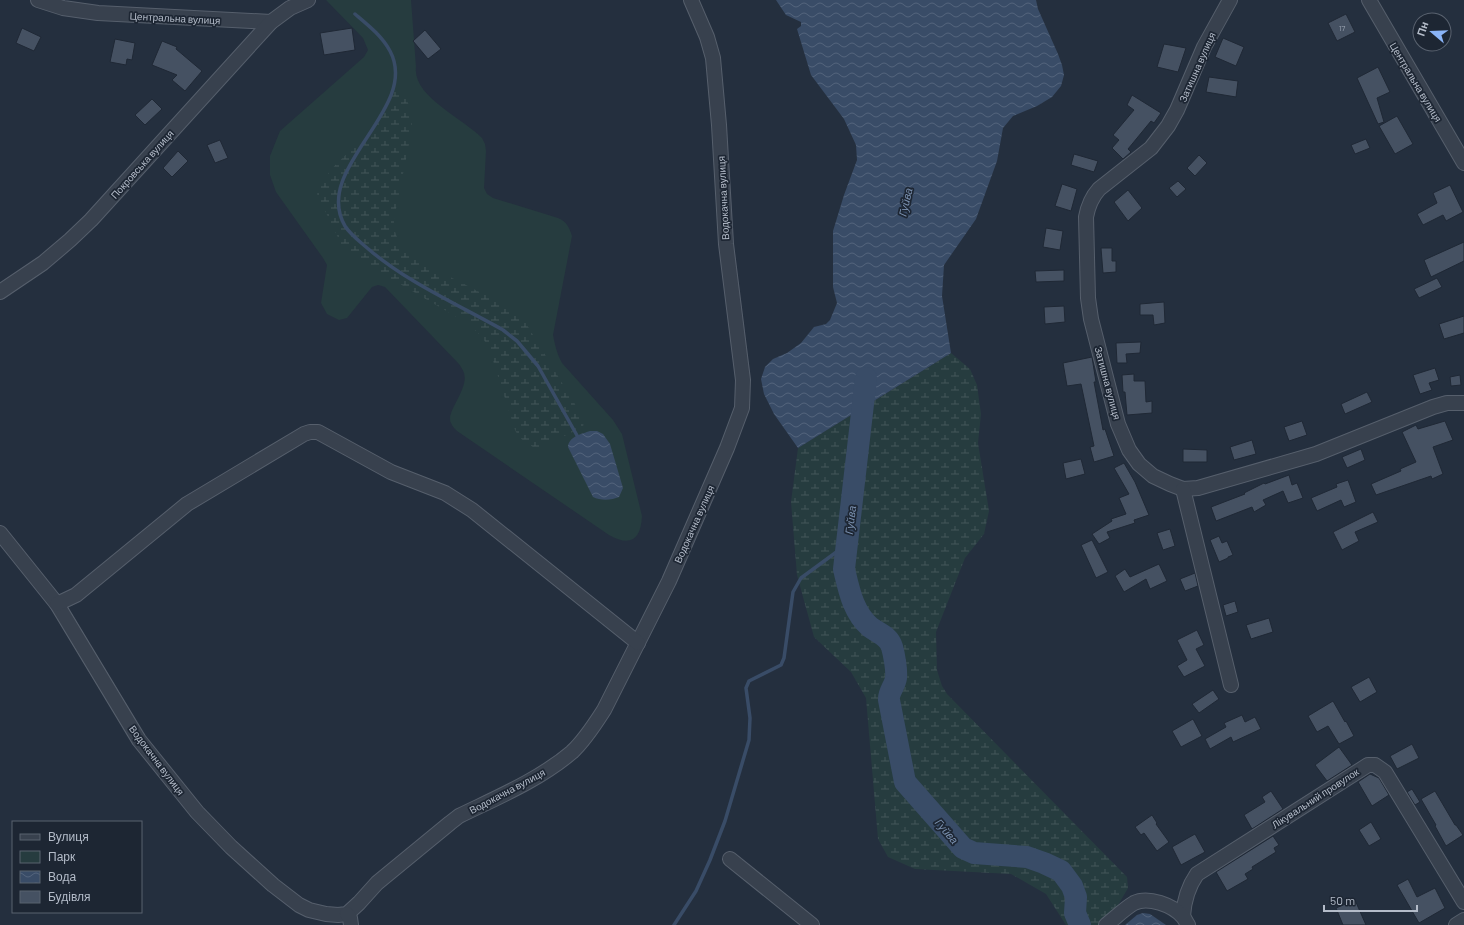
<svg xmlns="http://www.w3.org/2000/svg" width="1464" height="925" viewBox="0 0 1464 925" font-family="Barlow,sans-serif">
  <defs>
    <pattern id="wetland-marsh" width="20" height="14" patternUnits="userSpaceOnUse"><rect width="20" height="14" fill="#263c3f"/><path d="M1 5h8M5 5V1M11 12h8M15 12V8" fill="none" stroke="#435659"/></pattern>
    <pattern id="water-waves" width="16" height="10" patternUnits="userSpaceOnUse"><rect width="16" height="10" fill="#394c67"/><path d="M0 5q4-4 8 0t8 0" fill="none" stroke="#53647b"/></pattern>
  </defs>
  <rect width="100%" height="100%" fill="#242f3e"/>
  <!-- green -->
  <path fill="#263c3f" d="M326,0h85l5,67c-4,29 48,52 66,71l3,6 1,7 -2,37 3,6 6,4 65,20c9,4 11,9 14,18l-19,99c2,10 4,19 9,28l51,57 9,14 20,82c-1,24 -12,31 -33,19l-152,-104c-2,-2 -5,-5 -6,-8 -6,-11 18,-33 13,-50 -1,-3 -3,-6 -5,-9l-74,-77 -7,-2 -6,2 -25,31 -8,2 -12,-6 -6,-11 6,-38 -4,-7 -47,-66 -6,-17v-19l10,-25 84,-74 4,-7 -5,-12z"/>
  <!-- wetland -->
  <g fill="url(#wetland-marsh)">
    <path d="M393,89c17,6 19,23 19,40l-18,90c-1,17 7,26 17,38l94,48 19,15 58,96 2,5 -1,6 -46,22c-10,-5 -17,-9 -22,-19l-25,-79 -7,-13 -7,-7 -9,-8 -110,-64 -15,-13 -25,-52c10,-28 36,-43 54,-64 9,-11 19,-28 22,-41z"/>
    <polygon points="951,353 970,369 977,385 981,414 978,443 989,511 984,534 965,558 936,632 937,670 942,686 947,694 1127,877 1128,888 1114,912 1099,925 1066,925 1046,894 1011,874 915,869 888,857 878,839 866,698 851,672 814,637 797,575 791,502 798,448"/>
  </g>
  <!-- water -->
  <g fill="url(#water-waves)">
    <polygon points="776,0 1036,0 1038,9 1058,54 1062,65 1064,75 1061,86 1052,97 1037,106 1013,116 1003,128 997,161 976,219 944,265 942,296 951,353 798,448 774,414 764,394 761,379 765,367 773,359 787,353 801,343 814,327 826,324 830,320 837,303 833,287 833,231 844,195 857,160 856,145 844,119 811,75 797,29 801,26 801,22 786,15"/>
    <path d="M590,431h7l6,3 7,10 13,44 -4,9c-7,3 -18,4 -26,0l-25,-50c1,-11 14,-13 22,-16z"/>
    <polygon points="1143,913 1150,914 1166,925 1125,925 1137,915"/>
  </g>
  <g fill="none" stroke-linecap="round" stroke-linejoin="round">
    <!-- stream -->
    <g stroke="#394c67" stroke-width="3.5">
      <path d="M355,14c13,11 27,22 35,37 31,58 -79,117 -45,175 5,8 14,15 21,21 40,35 91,57 137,83l14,11 21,25 41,73"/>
      <polyline points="674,925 696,891 710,860 725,821 749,740 750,718 746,688 749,681 781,665 784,658 793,592 801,578 846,545"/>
    </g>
    <!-- river -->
    <path stroke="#394c67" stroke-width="22" d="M866,378l-22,191c5,21 9,43 26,58 8,6 19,9 22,20 2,7 5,23 4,31 -1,8 -8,14 -7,22l16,82 58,66 11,5 53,4 17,6 17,8 11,15 4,11 -1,16 5,12"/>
  </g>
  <!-- building -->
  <g fill="#455162" stroke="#1f2835">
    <polygon points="1346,14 1355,32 1337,41 1328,23"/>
    <polygon points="22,28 41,37 34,51 16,43"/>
    <polygon points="352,28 355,50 324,55 320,33"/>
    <polygon points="425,30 441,49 428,59 413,41"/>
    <polygon points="1223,38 1244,47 1236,66 1215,57"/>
    <polygon points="115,39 135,43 132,60 127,59 126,65 110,62"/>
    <polygon points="162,41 177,47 176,49 202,71 185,91 172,80 177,75 152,65"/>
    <polygon points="1164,44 1186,48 1178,72 1157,67"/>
    <polygon points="1378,67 1390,92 1377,98 1384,122 1378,124 1357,78"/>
    <polygon points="1209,77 1238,81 1236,97 1206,92"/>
    <polygon points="1132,95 1161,113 1154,123 1151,121 1128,149 1131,152 1123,159 1112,148 1119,140 1113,135 1134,110 1127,105"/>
    <polygon points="152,99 162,109 145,125 135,115"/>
    <polygon points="1397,116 1413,144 1395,154 1379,126"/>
    <polygon points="1366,139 1370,148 1355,154 1351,145"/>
    <polygon points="220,140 228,158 215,163 207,145"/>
    <polygon points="178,151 188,161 172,177 163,168"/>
    <polygon points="1074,154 1098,161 1094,172 1071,165"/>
    <polygon points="1199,155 1207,163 1195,176 1187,168"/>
    <polygon points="1178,181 1186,189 1177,197 1169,188"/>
    <polygon points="1062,184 1077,189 1071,211 1055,206"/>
    <polygon points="1450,185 1463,212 1446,221 1443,215 1423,225 1417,214 1437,203 1433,193"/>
    <polygon points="1128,190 1142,208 1128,221 1114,202"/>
    <polygon points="1046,228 1063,231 1060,250 1043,247"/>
    <polygon points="1464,242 1464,261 1431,277 1424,260"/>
    <polygon points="1101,248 1112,248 1112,261 1116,261 1116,272 1103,273"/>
    <polygon points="1064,270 1064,281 1036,282 1035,271"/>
    <polygon points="1437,278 1442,287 1419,298 1414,289"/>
    <polygon points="1164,302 1165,323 1154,325 1153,315 1140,315 1140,304"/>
    <polygon points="1064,306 1065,322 1045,324 1044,307"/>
    <polygon points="1464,316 1464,333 1444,339 1439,324"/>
    <polygon points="1141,342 1140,353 1126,354 1127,363 1117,363 1116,343"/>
    <polygon points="1092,357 1096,382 1094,382 1103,430 1105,429 1114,456 1094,462 1090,447 1094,446 1081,384 1067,386 1063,363"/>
    <polygon points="1435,368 1439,380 1429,383 1432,390 1420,394 1413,375"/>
    <polygon points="1134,374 1134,381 1145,381 1146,402 1152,401 1152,413 1127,415 1125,392 1123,392 1122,375"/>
    <polygon points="1460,375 1461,385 1451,386 1450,377"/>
    <polygon points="1367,392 1372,402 1345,414 1341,404"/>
    <polygon points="1302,421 1307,435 1289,441 1284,427"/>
    <polygon points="1445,421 1453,440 1433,447 1443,474 1432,479 1431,476 1376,495 1371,484 1401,471 1400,469 1416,462 1402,432 1416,425 1418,429"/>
    <polygon points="1252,440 1256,454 1234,460 1230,447"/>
    <polygon points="1183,449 1207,450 1207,462 1183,462"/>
    <polygon points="1361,449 1365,460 1347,468 1342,457"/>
    <polygon points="1081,459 1085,474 1066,479 1063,463"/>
    <polygon points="1124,463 1135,482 1149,515 1134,520 1135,523 1107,532 1110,538 1099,544 1092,534 1112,521 1111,519 1126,514 1119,498 1129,494 1114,468"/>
    <polygon points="1289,475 1292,485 1297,483 1303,498 1288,503 1283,491 1263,500 1266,505 1254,512 1252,507 1216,521 1211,507 1245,494 1244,493 1264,483 1265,484"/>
    <polygon points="1348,480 1356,502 1344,507 1341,500 1317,511 1311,498 1337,487 1336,484"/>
    <polygon points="1373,512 1378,522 1355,532 1359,541 1342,550 1333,532"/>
    <polygon points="1170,529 1175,546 1163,550 1157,533"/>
    <polygon points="1219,536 1222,543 1227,541 1233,555 1228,557 1228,558 1219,562 1210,540"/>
    <polygon points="1092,540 1108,572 1096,578 1081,545"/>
    <polygon points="1159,564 1167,581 1150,589 1146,579 1124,592 1115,576 1125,569 1130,577"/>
    <polygon points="1195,573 1198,586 1185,591 1180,579"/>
    <polygon points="1235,601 1238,612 1226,616 1223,605"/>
    <polygon points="1269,618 1273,632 1251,639 1246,625"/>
    <polygon points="1197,630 1204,645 1196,649 1205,666 1184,677 1177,666 1187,660 1177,640"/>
    <polygon points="1369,677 1377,692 1360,702 1351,687"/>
    <polygon points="1213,690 1219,699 1199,713 1192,704"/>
    <polygon points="1333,701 1345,722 1346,721 1354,736 1339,744 1328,726 1317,732 1308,716"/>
    <polygon points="1242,715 1245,722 1255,717 1261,729 1233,742 1231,737 1210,749 1205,739 1226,727 1224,723"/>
    <polygon points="1193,719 1202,736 1181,747 1172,731"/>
    <polygon points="1412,744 1419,758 1397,769 1390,756"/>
    <polygon points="1339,747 1352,765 1327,781 1315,765"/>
    <polygon points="1370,774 1379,778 1389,795 1372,806 1358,782"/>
    <polygon points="1412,789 1420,802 1415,805 1407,792"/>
    <polygon points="1271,791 1283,809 1252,829 1244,815 1265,802 1262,797"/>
    <polygon points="1435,791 1455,825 1456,825 1463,835 1446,846 1435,826 1436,825 1421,799"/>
    <polygon points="1152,815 1157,823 1156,824 1169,842 1157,851 1144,833 1141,835 1135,827"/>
    <polygon points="1371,822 1381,839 1369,846 1359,830"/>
    <polygon points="1195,834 1205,852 1181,865 1172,847"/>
    <polygon points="1273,836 1279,845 1274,848 1276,852 1252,867 1253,869 1245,874 1248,879 1227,891 1216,872"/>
    <polygon points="1408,879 1417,897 1435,888 1445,908 1419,923 1397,885"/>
    <polygon points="1355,900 1366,925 1343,925 1336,908"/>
  </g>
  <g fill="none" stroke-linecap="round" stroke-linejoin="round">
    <defs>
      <g id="minor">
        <polyline points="38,0 63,8 98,13 271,22"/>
        <path d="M1230,0l-26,47 -27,63 -9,16 -17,22 -52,41c-8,9 -11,17 -13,28l2,81 3,21 27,105 11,26 10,14 14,12 17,8 13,5 15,-1 118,-34 117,-47 14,-4h17"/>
        <polyline points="1369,0 1464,163"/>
        <polyline points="0,292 43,263 70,240 91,220 271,22 290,8 308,0"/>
        <polyline points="1183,489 1231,685"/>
        <path d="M0,533l57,71 82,136 58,72 34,35 42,38 26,20 10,5 17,4 12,1 9,-1 12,-11 18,-20 73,-60 9,-7c39,-19 80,-36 113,-64 13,-12 23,-28 32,-42l65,-129 58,-133 15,-40 1,-28 -17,-136 -7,-119 -6,-67 -6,-21 -16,-37"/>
        <polyline points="57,604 76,595 187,504 304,434 310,432 318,432 391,472 445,493 472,510 638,643"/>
        <polyline points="730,859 812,925"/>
        <polyline points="347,914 350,918 351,925"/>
        <path d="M1183,916c1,-15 5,-29 14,-42l171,-109h7l10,7 79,130"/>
        <path d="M1106,925c9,-7 18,-16 28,-22 14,-7 39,2 49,14 2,2 3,5 5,8"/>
        <polyline points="1456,925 1464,920"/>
      </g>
    </defs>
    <!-- minor casing -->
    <use href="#minor" stroke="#565f6c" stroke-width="16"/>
    <!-- minor -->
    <use href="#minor" stroke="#38414e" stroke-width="14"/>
  </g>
  <g text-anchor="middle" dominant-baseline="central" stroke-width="3.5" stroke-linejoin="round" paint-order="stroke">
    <!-- number labels -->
    <g font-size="8" fill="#98a1af">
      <text x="1342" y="28">17</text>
    </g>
    <!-- street labels -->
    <g font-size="10" fill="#b4bcc9" stroke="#1d2633">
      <text transform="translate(175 18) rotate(3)">Центральна вулиця</text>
      <text transform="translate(1197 67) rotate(-66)">Затишна вулиця</text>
      <text transform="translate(1416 82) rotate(59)">Центральна вулиця</text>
      <text transform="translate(142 164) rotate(-48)">Покровська вулиця</text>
      <text transform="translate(723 198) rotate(-93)">Водокачна вулиця</text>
      <text transform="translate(1108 383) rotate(75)">Затишна вулиця</text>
      <text transform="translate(694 524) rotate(-66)">Водокачна вулиця</text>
      <text transform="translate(157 760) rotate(53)">Водокачна вулиця</text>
      <text transform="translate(507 791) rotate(-28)">Водокачна вулиця</text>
      <text transform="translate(1315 798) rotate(-33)">Лікувальний провулок</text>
    </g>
    <!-- water labels -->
    <g font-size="11" font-style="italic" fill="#7c92b1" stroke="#1d2633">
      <text transform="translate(905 202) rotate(-77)">Гуйва</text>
      <text transform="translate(850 520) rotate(-83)">Гуйва</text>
      <text transform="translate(947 831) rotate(49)">Гуйва</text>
    </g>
  </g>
  <!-- legend -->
  <rect x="12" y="821" width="130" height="92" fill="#1d2633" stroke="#59626f"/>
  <rect x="20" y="834" width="20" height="6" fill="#38414e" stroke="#59626f"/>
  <text x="48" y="841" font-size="12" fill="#b4bcc9">Вулиця</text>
  <rect x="20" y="851" width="20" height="12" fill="#263c3f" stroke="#59626f"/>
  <text x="48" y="861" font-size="12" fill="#b4bcc9">Парк</text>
  <rect x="20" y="871" width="20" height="12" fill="url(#water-waves)" stroke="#59626f"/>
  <text x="48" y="881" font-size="12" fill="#b4bcc9">Вода</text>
  <rect x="20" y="891" width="20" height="12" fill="#455162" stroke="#59626f"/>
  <text x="48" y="901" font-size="12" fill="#b4bcc9">Будівля</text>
  <!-- north arrow -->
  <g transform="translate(1432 32) rotate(289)"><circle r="19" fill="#1d2633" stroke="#59626f"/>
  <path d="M0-3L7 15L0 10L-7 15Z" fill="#8ab4f8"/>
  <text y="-6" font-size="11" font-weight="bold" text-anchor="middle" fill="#b4bcc9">Пн</text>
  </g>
  <!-- scale -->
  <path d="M1324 905v6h93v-6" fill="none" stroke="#b4bcc9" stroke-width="2"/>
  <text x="1330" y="905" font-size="12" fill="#b4bcc9" stroke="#1d2633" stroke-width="3" paint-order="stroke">50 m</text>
</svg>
